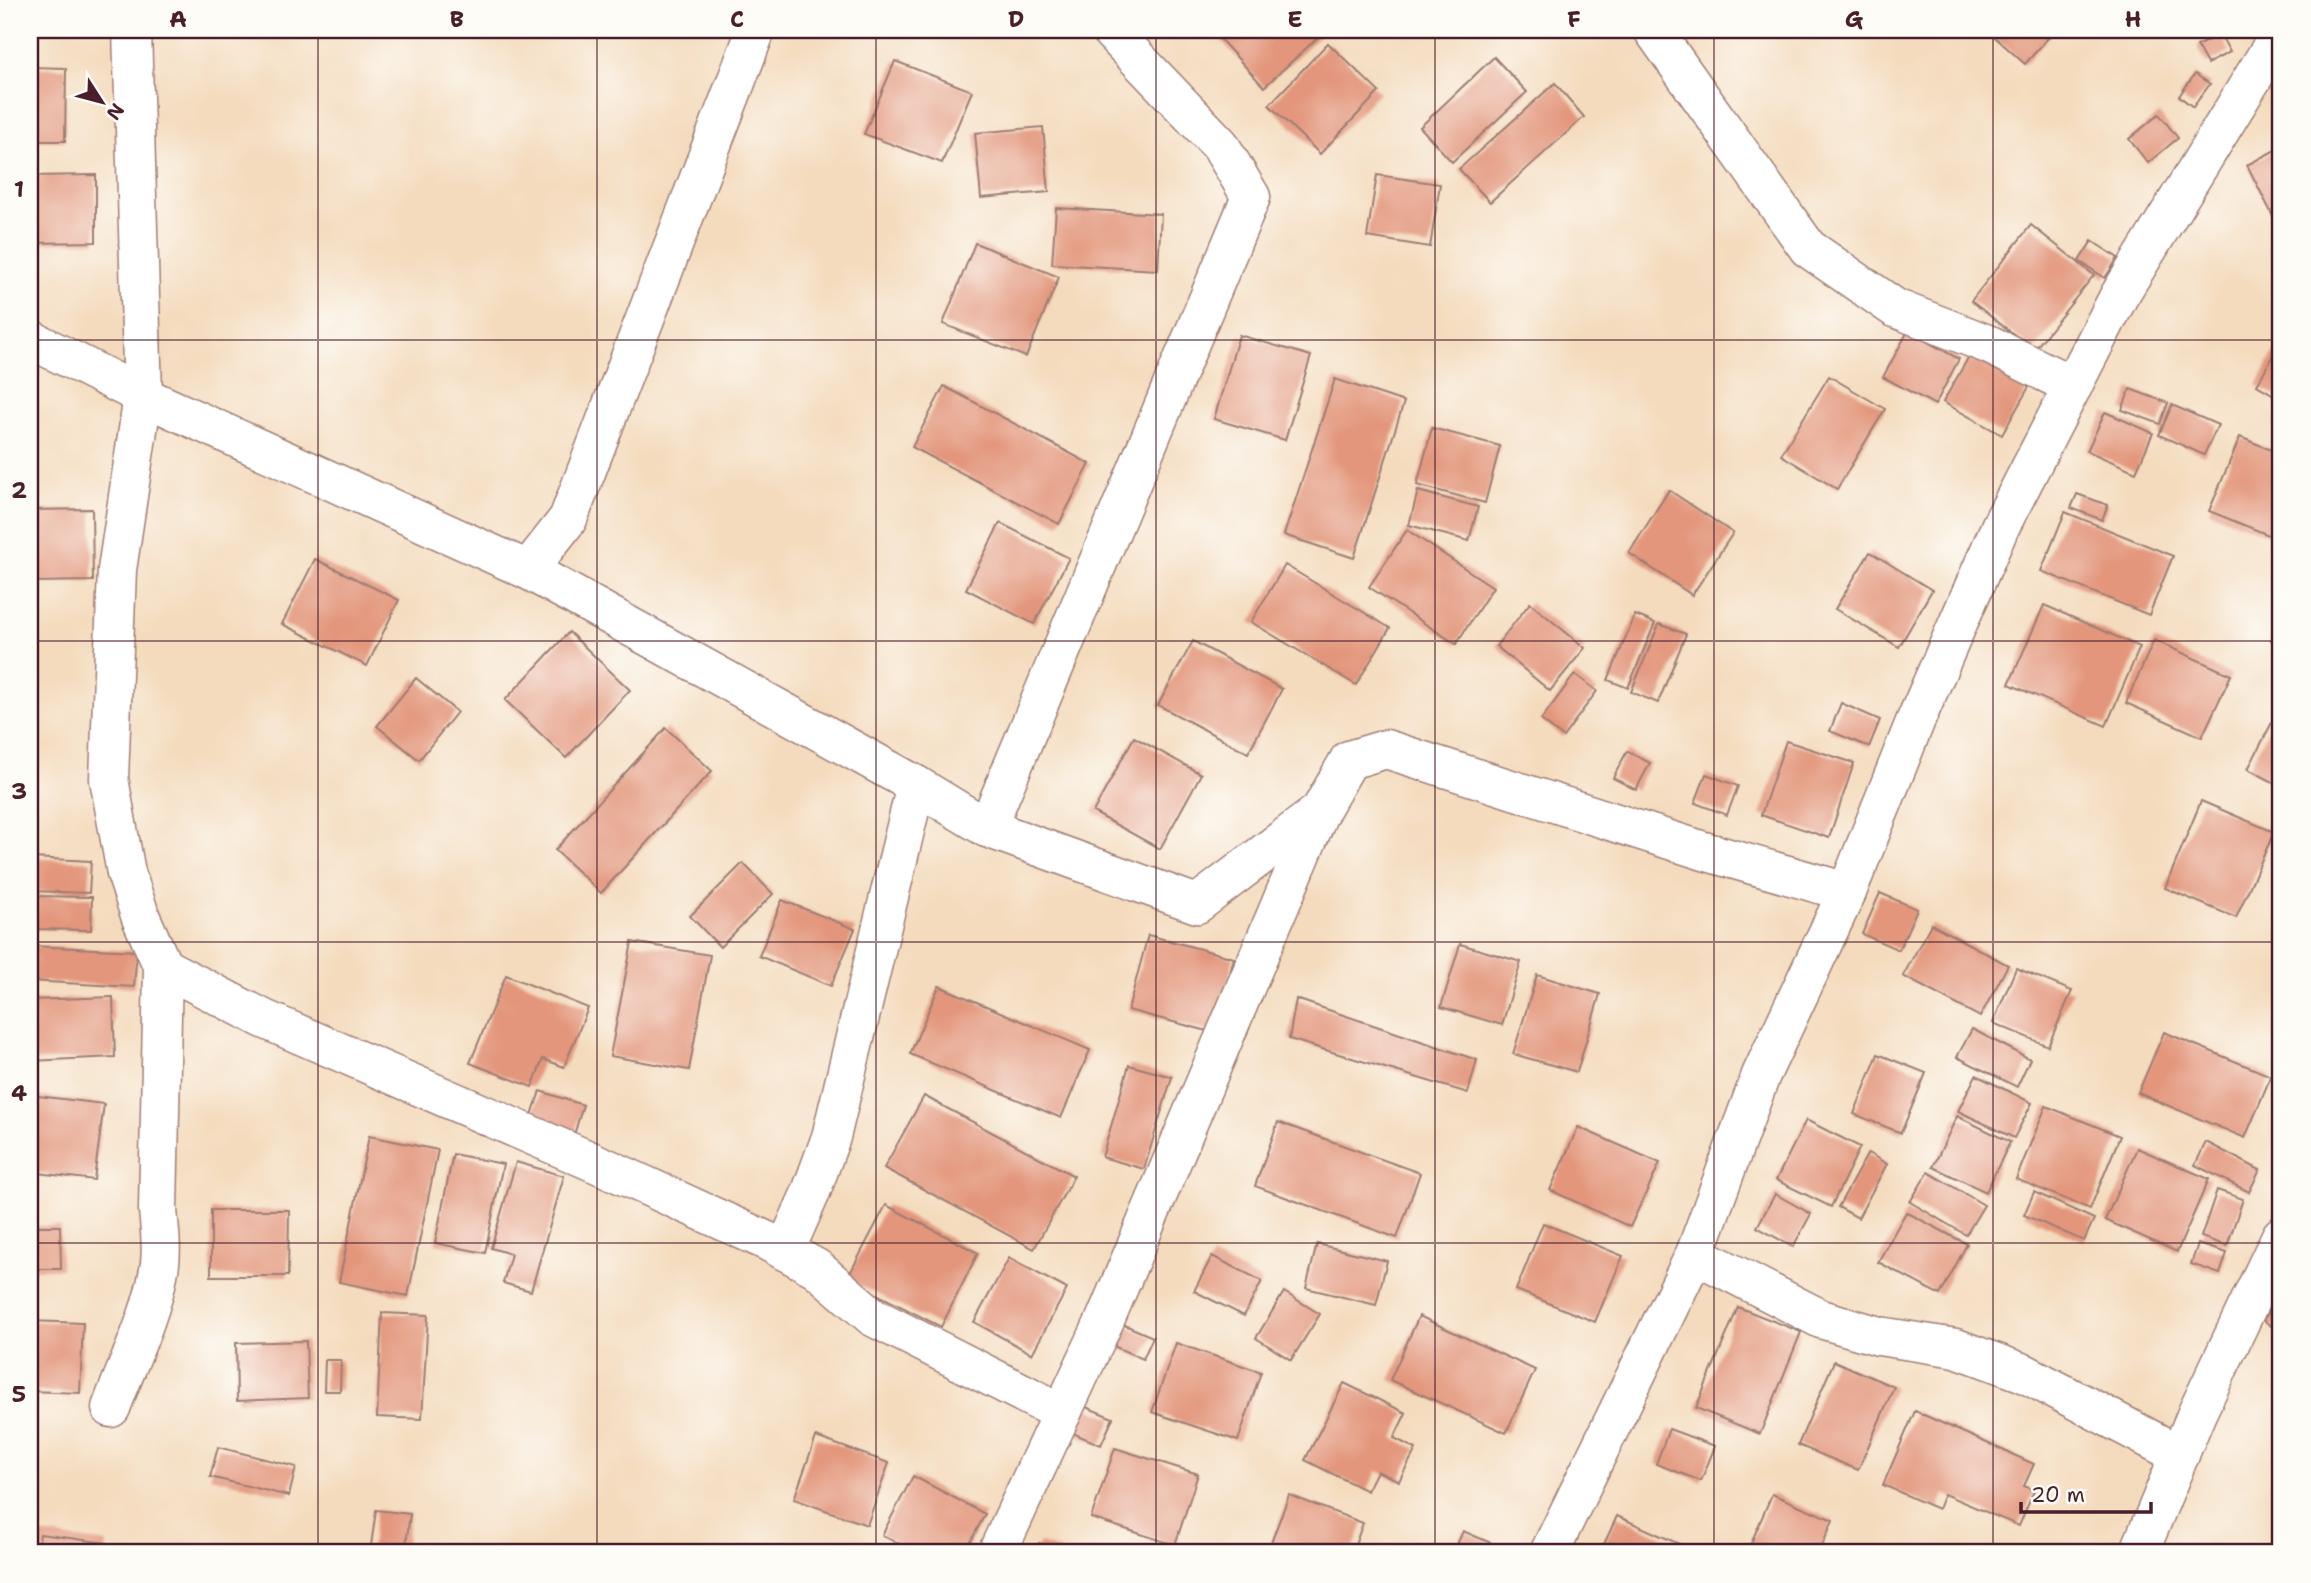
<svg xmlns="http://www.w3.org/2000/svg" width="2311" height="1583" viewBox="0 0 2311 1583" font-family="'Shantell Sans',sans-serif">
  <rect width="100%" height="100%" fill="#fdfcf7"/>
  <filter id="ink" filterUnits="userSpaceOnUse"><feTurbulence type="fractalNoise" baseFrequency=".0143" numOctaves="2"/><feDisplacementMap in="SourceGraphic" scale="14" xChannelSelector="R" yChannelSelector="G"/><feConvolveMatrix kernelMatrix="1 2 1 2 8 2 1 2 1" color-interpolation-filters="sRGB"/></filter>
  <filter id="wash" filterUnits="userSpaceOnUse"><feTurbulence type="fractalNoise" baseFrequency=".00686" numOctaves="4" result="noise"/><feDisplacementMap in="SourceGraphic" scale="28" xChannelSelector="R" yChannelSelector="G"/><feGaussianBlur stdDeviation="1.57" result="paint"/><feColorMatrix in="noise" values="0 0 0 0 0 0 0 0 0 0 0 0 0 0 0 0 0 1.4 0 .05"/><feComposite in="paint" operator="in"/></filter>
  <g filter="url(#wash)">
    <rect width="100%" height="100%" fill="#f4dbbe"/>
    <g id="blocks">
      <!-- building -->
      <g fill="#e3967b">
        <polygon points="1229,30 1326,30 1264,87 1220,39"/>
        <polygon points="1987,30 2055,30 2025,64"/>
        <polygon points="2220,34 2230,52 2207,64 2197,46"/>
        <polygon points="1328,43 1379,92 1320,154 1269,105"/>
        <polygon points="1494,57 1527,92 1452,162 1420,127"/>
        <polygon points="895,61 972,91 942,163 864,134"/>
        <polygon points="30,67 66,68 65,141 30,141"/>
        <polygon points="2195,74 2210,84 2193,107 2179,96"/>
        <polygon points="1555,83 1584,117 1490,202 1459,169"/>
        <polygon points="2159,114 2178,138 2148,163 2129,139"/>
        <polygon points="1043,127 1049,192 981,198 975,133"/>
        <polygon points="2281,147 2281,232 2247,165"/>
        <polygon points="96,175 96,242 30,243 30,176"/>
        <polygon points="1377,175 1440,184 1430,247 1367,237"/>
        <polygon points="1056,208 1161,214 1158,270 1052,264"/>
        <polygon points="2031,225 2094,275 2034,350 1971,301"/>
        <polygon points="2092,241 2118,258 2105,278 2079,261"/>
        <polygon points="975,243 1059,277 1026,357 943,324"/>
        <polygon points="1908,331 1959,359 1935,405 1883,377"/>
        <polygon points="1239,335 1311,356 1285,440 1214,419"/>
        <polygon points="2281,340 2281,399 2257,385"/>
        <polygon points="1971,353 2030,385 2002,435 1943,402"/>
        <polygon points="1829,376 1885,409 1837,489 1781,455"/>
        <polygon points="1335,379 1404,402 1354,558 1284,535"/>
        <polygon points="944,386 1090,464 1059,524 912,447"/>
        <polygon points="2130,389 2168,403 2160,424 2122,410"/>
        <polygon points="2172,405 2218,425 2204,455 2159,435"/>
        <polygon points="2105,412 2153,433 2136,472 2087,451"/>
        <polygon points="1432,428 1500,446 1485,503 1417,485"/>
        <polygon points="2240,437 2281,454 2281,513 2271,536 2209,511"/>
        <polygon points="1669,490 1733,533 1692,595 1629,553"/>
        <polygon points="1418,491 1478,507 1469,541 1409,525"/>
        <polygon points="2077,494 2108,505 2102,520 2071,508"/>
        <polygon points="92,509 93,581 30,582 30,510"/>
        <polygon points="2065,512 2173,556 2149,615 2041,571"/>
        <polygon points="1000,523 1069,558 1034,624 966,589"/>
        <polygon points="1407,530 1493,587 1456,644 1369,587"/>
        <polygon points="1870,552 1932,590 1899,647 1835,609"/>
        <polygon points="315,559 399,600 367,666 282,624"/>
        <polygon points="1285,565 1390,628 1356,685 1251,622"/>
        <polygon points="1530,603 1585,648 1550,691 1496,646"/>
        <polygon points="2044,605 2140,647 2106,726 2009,684"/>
        <polygon points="1635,615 1655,623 1628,688 1608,680"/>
        <polygon points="1659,624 1686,634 1658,703 1631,692"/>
        <polygon points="2281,625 2281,646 2271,640"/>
        <polygon points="569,632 630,690 566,758 505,700"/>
        <polygon points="2154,640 2231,675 2202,737 2126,703"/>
        <polygon points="1193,641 1282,689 1248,753 1158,705"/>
        <polygon points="1575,674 1597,691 1563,737 1541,720"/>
        <polygon points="416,678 457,712 419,760 377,726"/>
        <polygon points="1841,703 1880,720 1869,747 1830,731"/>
        <polygon points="2281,705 2281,786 2248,769"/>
        <polygon points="666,728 712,771 601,893 555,850"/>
        <polygon points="1134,737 1201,774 1160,849 1093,812"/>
        <polygon points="1786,741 1854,763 1829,838 1761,815"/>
        <polygon points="1627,751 1650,763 1636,790 1613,778"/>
        <polygon points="1706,774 1738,786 1727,815 1695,803"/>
        <polygon points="2201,801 2274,832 2236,918 2165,888"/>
        <polygon points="30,858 91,861 89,893 30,891"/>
        <polygon points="743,863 773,894 720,947 690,916"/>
        <polygon points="1880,893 1917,909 1899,950 1862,934"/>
        <polygon points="30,896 92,897 91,930 30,929"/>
        <polygon points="782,900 855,929 831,986 759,956"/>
        <polygon points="1931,924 2008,965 1980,1017 1903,976"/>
        <polygon points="1148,935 1234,958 1215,1033 1128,1010"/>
        <polygon points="632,942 710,955 689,1070 610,1056"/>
        <polygon points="1460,944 1521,962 1502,1025 1441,1007"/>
        <polygon points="30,946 137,951 134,987 30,981"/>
        <polygon points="2016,968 2072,991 2048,1046 1993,1023"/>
        <polygon points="506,975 588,1008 564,1067 543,1059 532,1087 470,1063"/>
        <polygon points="1537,975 1600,994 1577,1072 1513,1054"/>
        <polygon points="939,986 1090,1050 1061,1118 910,1054"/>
        <polygon points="113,997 115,1057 30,1061 30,1000"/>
        <polygon points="1296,999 1477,1060 1468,1093 1289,1039"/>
        <polygon points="1972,1029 2030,1059 2017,1087 1957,1057"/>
        <polygon points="2164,1032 2271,1076 2245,1138 2138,1093"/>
        <polygon points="1878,1054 1926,1073 1901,1133 1854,1114"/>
        <polygon points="1129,1065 1172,1077 1144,1169 1102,1157"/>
        <polygon points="1976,1075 2032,1103 2014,1138 1958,1111"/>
        <polygon points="540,1091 583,1105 574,1135 530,1121"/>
        <polygon points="30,1095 104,1104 94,1180 30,1172"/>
        <polygon points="924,1096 1074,1176 1034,1249 884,1168"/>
        <polygon points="2046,1106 2120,1136 2090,1209 2016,1179"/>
        <polygon points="1957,1116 2010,1142 1986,1192 1933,1167"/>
        <polygon points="1806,1120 1860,1147 1831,1207 1776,1180"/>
        <polygon points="1278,1122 1420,1173 1397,1238 1255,1186"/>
        <polygon points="1578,1127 1660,1163 1630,1227 1550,1190"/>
        <polygon points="369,1136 438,1150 408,1296 339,1282"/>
        <polygon points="2206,1142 2260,1170 2249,1192 2195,1165"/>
        <polygon points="2137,1148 2209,1179 2177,1252 2105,1220"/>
        <polygon points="1868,1153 1887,1164 1858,1218 1838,1207"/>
        <polygon points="453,1154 503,1164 485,1253 435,1243"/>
        <polygon points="516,1162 564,1176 531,1291 503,1283 511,1254 491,1248"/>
        <polygon points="1928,1172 1984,1205 1966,1235 1910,1202"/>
        <polygon points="2217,1190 2243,1199 2227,1246 2201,1237"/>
        <polygon points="2034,1192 2094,1219 2084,1241 2024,1215"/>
        <polygon points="1775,1194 1811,1214 1793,1247 1757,1227"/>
        <polygon points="886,1205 978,1253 941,1327 847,1279"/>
        <polygon points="211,1210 289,1210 288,1276 211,1276"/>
        <polygon points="1906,1212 1967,1244 1940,1295 1878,1262"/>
        <polygon points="1543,1223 1623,1256 1595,1322 1516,1290"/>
        <polygon points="30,1226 60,1226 61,1269 30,1269"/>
        <polygon points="1317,1244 1387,1261 1376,1305 1306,1288"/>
        <polygon points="2198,1244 2227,1253 2220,1274 2191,1264"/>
        <polygon points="1212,1256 1262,1281 1244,1316 1194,1291"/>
        <polygon points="1009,1258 1067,1289 1032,1354 974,1322"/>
        <polygon points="1284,1292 1320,1314 1291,1360 1256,1338"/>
        <polygon points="2274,1305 2281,1310 2281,1333 2263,1320"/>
        <polygon points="1738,1307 1801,1332 1760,1434 1696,1408"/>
        <polygon points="382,1313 428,1315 422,1419 377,1417"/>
        <polygon points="1419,1316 1535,1370 1506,1433 1390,1380"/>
        <polygon points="30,1321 83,1323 80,1393 30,1391"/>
        <polygon points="1120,1323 1153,1337 1143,1359 1111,1345"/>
        <polygon points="306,1341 308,1398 237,1401 236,1343"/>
        <polygon points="1176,1343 1261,1372 1238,1441 1152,1412"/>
        <polygon points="325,1360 341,1360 340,1391 324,1391"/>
        <polygon points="1834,1361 1894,1387 1858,1470 1798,1445"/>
        <polygon points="1344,1383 1406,1413 1394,1438 1416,1449 1399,1481 1377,1471 1367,1491 1305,1460"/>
        <polygon points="1081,1405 1113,1418 1101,1445 1070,1432"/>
        <polygon points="1915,1411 2034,1464 2024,1486 2034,1491 2019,1526 1944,1494 1938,1509 1883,1485"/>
        <polygon points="1669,1429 1715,1446 1701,1481 1656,1464"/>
        <polygon points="816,1437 889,1463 867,1525 794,1499"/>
        <polygon points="218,1447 296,1467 289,1496 210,1477"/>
        <polygon points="1115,1448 1198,1474 1175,1545 1091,1518"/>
        <polygon points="913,1476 985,1514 965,1553 916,1553 882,1535"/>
        <polygon points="1772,1494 1833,1520 1819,1553 1762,1553 1749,1548"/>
        <polygon points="1289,1495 1363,1523 1352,1553 1267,1553"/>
        <polygon points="376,1510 410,1514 405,1553 370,1553"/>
        <polygon points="1617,1516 1699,1553 1600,1553"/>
        <polygon points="1463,1531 1498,1546 1495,1553 1453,1553"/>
        <polygon points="40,1534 107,1543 106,1553 37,1553"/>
        <polygon points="1039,1543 1066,1553 1036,1553"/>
      </g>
    </g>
  </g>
  <g filter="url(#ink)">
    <use href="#blocks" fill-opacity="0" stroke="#9f7d74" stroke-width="2"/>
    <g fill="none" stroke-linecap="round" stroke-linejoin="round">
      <defs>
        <g id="minor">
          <polyline points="1653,30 1808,248 1895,308 1990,345 2073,386"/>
          <polyline points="30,339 143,396 528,570 916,785 987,828 1197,904 1320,811 1349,760 1386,749 1704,851 1847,892"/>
          <polyline points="528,570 568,519 756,30"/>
          <polyline points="987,828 1251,197 1220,145 1110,30"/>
          <polyline points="163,967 264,1019 607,1168 767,1241 816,1268 873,1317 1062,1413"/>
          <polyline points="785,1251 811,1192 831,1137 916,785"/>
          <polyline points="1695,1254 1821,1319 1879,1336 1956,1348 2024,1373 2180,1455"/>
          <path d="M111,1408c15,-41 40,-92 47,-133 5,-21 2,-43 0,-65l5,-243 -22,-49 -15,-45 -17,-94 8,-209 26,-174 -11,-366"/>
          <polyline points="997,1553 1105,1320 1319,813"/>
          <polyline points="1549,1553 1695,1254 1761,1075 1847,892 1915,722 2000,527 2119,296 2276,40"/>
          <polyline points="2139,1553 2197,1413 2281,1236"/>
        </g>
      </defs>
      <!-- minor casing -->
      <use href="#minor" stroke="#9f7d74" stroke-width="41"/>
      <!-- minor -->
      <use href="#minor" stroke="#fff" stroke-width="38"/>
    </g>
  </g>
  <!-- grid -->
  <path fill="none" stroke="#4a1f2b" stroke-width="2" stroke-opacity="0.55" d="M318,30v1523M597,30v1523M876,30v1523M1156,30v1523M1435,30v1523M1714,30v1523M1993,30v1523M30,340h2251M30,641h2251M30,942h2251M30,1243h2251"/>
  <!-- margin -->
  <rect width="2311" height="1583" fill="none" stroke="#fdfcf7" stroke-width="77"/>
  <!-- north arrow -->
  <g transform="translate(102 102) rotate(126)" stroke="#fdfcf7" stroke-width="5" paint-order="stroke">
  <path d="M0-5L12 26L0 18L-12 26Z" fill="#4a1f2b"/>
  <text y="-10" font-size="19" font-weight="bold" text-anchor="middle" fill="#4a1f2b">N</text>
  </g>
  <!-- scale -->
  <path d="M2021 1502v10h130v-10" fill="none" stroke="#4a1f2b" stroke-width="3.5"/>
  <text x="2031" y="1502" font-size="21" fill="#4a1f2b" stroke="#fdfcf7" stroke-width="5" paint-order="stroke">20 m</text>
  <rect x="38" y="38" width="2234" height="1506" fill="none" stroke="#4a1f2b" stroke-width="2.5"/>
  <g font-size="23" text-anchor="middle" font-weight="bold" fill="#4a1f2b">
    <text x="178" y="27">A</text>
    <text x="457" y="27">B</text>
    <text x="737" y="27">C</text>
    <text x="1016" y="27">D</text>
    <text x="1295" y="27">E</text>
    <text x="1574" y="27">F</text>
    <text x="1854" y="27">G</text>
    <text x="2133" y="27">H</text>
    <text x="19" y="197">1</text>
    <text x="19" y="498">2</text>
    <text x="19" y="799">3</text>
    <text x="19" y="1101">4</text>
    <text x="19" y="1402">5</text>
  </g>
</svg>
